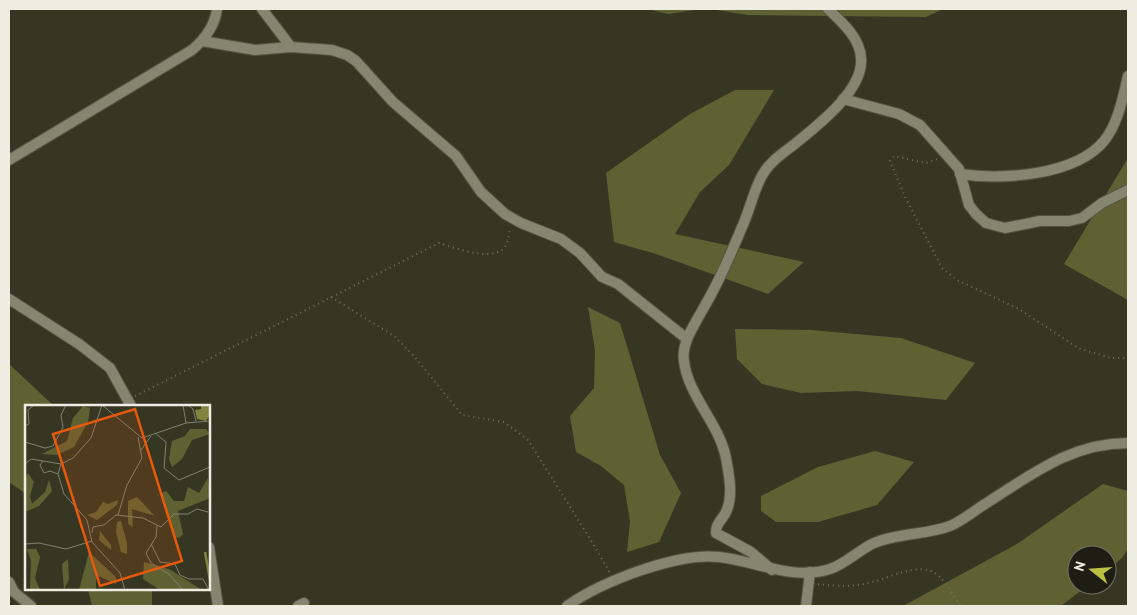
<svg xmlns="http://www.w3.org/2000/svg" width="1137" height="615" viewBox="0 0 1137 615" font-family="'PT Sans',sans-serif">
  <rect width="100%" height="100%" fill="#363723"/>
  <!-- green -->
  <g fill="#606133">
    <polygon points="647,9 702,9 668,14"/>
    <polygon points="711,9 943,9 926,17 748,15"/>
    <polygon points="735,90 774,90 729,165 700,192 675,234 804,262 768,294 656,254 614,242 606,173 690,114"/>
    <polygon points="1128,158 1128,300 1064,264"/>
    <polygon points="588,307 620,323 660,455 681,493 659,542 627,552 630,521 624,485 601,466 576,452 570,416 594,388 595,350"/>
    <polygon points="735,329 811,330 901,338 975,363 946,400 857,391 801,393 762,384 737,359"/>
    <polygon points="9,364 54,406 26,406 26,494 9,482"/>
    <polygon points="875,451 914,462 877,505 818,522 776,522 761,511 761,496 818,467"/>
    <polygon points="1103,484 1128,491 1128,549 1122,558 1107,570 1107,555 1077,555 1077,585 1088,585 1061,606 903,606 1017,544"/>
    <polygon points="88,589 152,589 152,606 92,606"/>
  </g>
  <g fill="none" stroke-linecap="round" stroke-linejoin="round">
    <defs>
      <g id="minor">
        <polyline points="262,9 291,47"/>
        <polyline points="202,41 255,50 291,47 332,50 347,55 356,61 393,102 456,156 481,192 505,214 521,223 561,239 580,253 602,277 618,284 687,339"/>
        <polyline points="843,99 899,114 920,125 959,169 969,205 976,214 986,223 1005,228 1040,221 1069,221 1082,218 1102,203 1128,190"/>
        <path d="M9,160l183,-110c13,-11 23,-25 25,-41"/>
        <path d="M960,174c42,6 115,2 144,-33 14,-17 19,-44 24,-65"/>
        <polyline points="9,299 79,344 110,368 131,406"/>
        <polyline points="209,547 218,606"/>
        <path d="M772,570l-21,-18 -35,-19c0,-9 4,-11 9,-19 9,-16 4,-39 1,-56 -7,-35 -38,-62 -42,-97 -3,-18 11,-37 19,-52 17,-29 29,-58 42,-89 6,-15 10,-33 18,-46 7,-13 22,-22 33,-31 22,-18 68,-53 65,-85 -1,-20 -19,-36 -33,-49"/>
        <polyline points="9,582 14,592 31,606"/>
        <polyline points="298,606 304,603"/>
        <path d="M567,606c34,-24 110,-54 152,-49 37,4 73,24 111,12 15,-5 28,-18 42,-25 24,-11 54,-9 78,-18 12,-5 24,-15 35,-22 46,-29 86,-61 143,-61"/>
        <polyline points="806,606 810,572"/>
      </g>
    </defs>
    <!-- minor casing -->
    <use href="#minor" stroke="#535443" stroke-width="12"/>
    <!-- path -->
    <g stroke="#6e6f5d" stroke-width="2" stroke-dasharray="1 4" stroke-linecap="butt">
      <polyline points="937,159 926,163 894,156 890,161 905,197 942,268 957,280 1019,309 1078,348 1111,358 1128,358"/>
      <polyline points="331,297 394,336 414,356 462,415 504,422 528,440 589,537 610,573"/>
      <path d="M135,396l304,-153c16,5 60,22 68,0 2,-5 2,-11 3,-15"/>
      <path d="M818,584c15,2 30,3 46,0 20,-3 46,-20 67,-13 13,5 22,25 30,35"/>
    </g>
    <!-- minor -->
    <use href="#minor" stroke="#84866f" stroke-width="10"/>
  </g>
  <!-- overview -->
  <g transform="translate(25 405)">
    <rect width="185" height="185" fill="#363723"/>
    <path d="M58,1l7,2 -2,14 -14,25 -17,8 -15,-1 25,-13 6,-23zM165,24h16l4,5 -18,6 -10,19 -10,8 -3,-8 3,-18 13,-5zM3,68l6,9 -4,14 2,8 13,-12 4,-12 3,11 -13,15 -14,6v-34zM183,73l2,20 -32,13 5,23 -4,4 -5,-1 -13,-44 5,-2 8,10h10l4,-14 11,6zM112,92l18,19 -23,-7 1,18 -5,-3v-23zM93,95l-1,5 -20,15 -10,-5 9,-3 7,-10 5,2zM96,116l6,22v11l-6,-2 -5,-20 1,-10zM75,126l11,14v5l-12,-10zM2,144h9l4,8 -5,21 5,12h-10l1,-29zM64,147l27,25v7l-20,-9v15h-17zM43,154l1,20 -5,11 -2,-26zM119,157l25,7 33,21h-42l-17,-11z" fill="#606133"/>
    <path d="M176,0h9v10l-4,6 -9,-2 -2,-9 6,-1z" fill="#81833e"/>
    <path fill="none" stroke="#81833e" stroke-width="2.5" d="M180,147l5,28"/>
    <path fill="none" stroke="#7f806f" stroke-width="1" d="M77,0l40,33 44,-15 24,-2M158,0l3,18M163,0l5,4 3,12M0,21l4,-2 -1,-14 6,-5M131,29l10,8 -2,26 15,12 31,-13M0,37l20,6 8,-2 10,-19 -2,-12 5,-10M116,45l10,-14M18,56l-3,4 4,8 6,-2 8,3M0,59l6,-5 30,5 12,-6 18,-20 11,-33M36,59l-3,10 6,20 23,26 5,22 28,31 5,17M185,100v17M93,110l9,-30 15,-27 -4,-21M132,121l-1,11 -10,16 5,10 18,11 14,16M67,128l1,-6 11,-2 12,-10 27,3 18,9 13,-13h14l9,-5 11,3M0,139l14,-1 27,6 26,-8M126,139l9,18 15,2 5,11 9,4h14l6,11"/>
    <path fill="#e8590c" fill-opacity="0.15" stroke="#e8590c" stroke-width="2.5" d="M110,4l47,152 -82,25 -47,-152z"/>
    <rect width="185" height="185" fill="none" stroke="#edeee1" stroke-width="2.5"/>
  </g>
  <!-- border -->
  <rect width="1137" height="615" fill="none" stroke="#edeee1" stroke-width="20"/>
  <!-- north arrow -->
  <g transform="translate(1092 570) rotate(287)"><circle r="24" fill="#1d1d14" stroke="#707166"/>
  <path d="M0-4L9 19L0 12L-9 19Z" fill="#bdbf43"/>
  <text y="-8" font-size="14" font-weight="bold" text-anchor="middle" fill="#edeee1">N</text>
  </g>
</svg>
